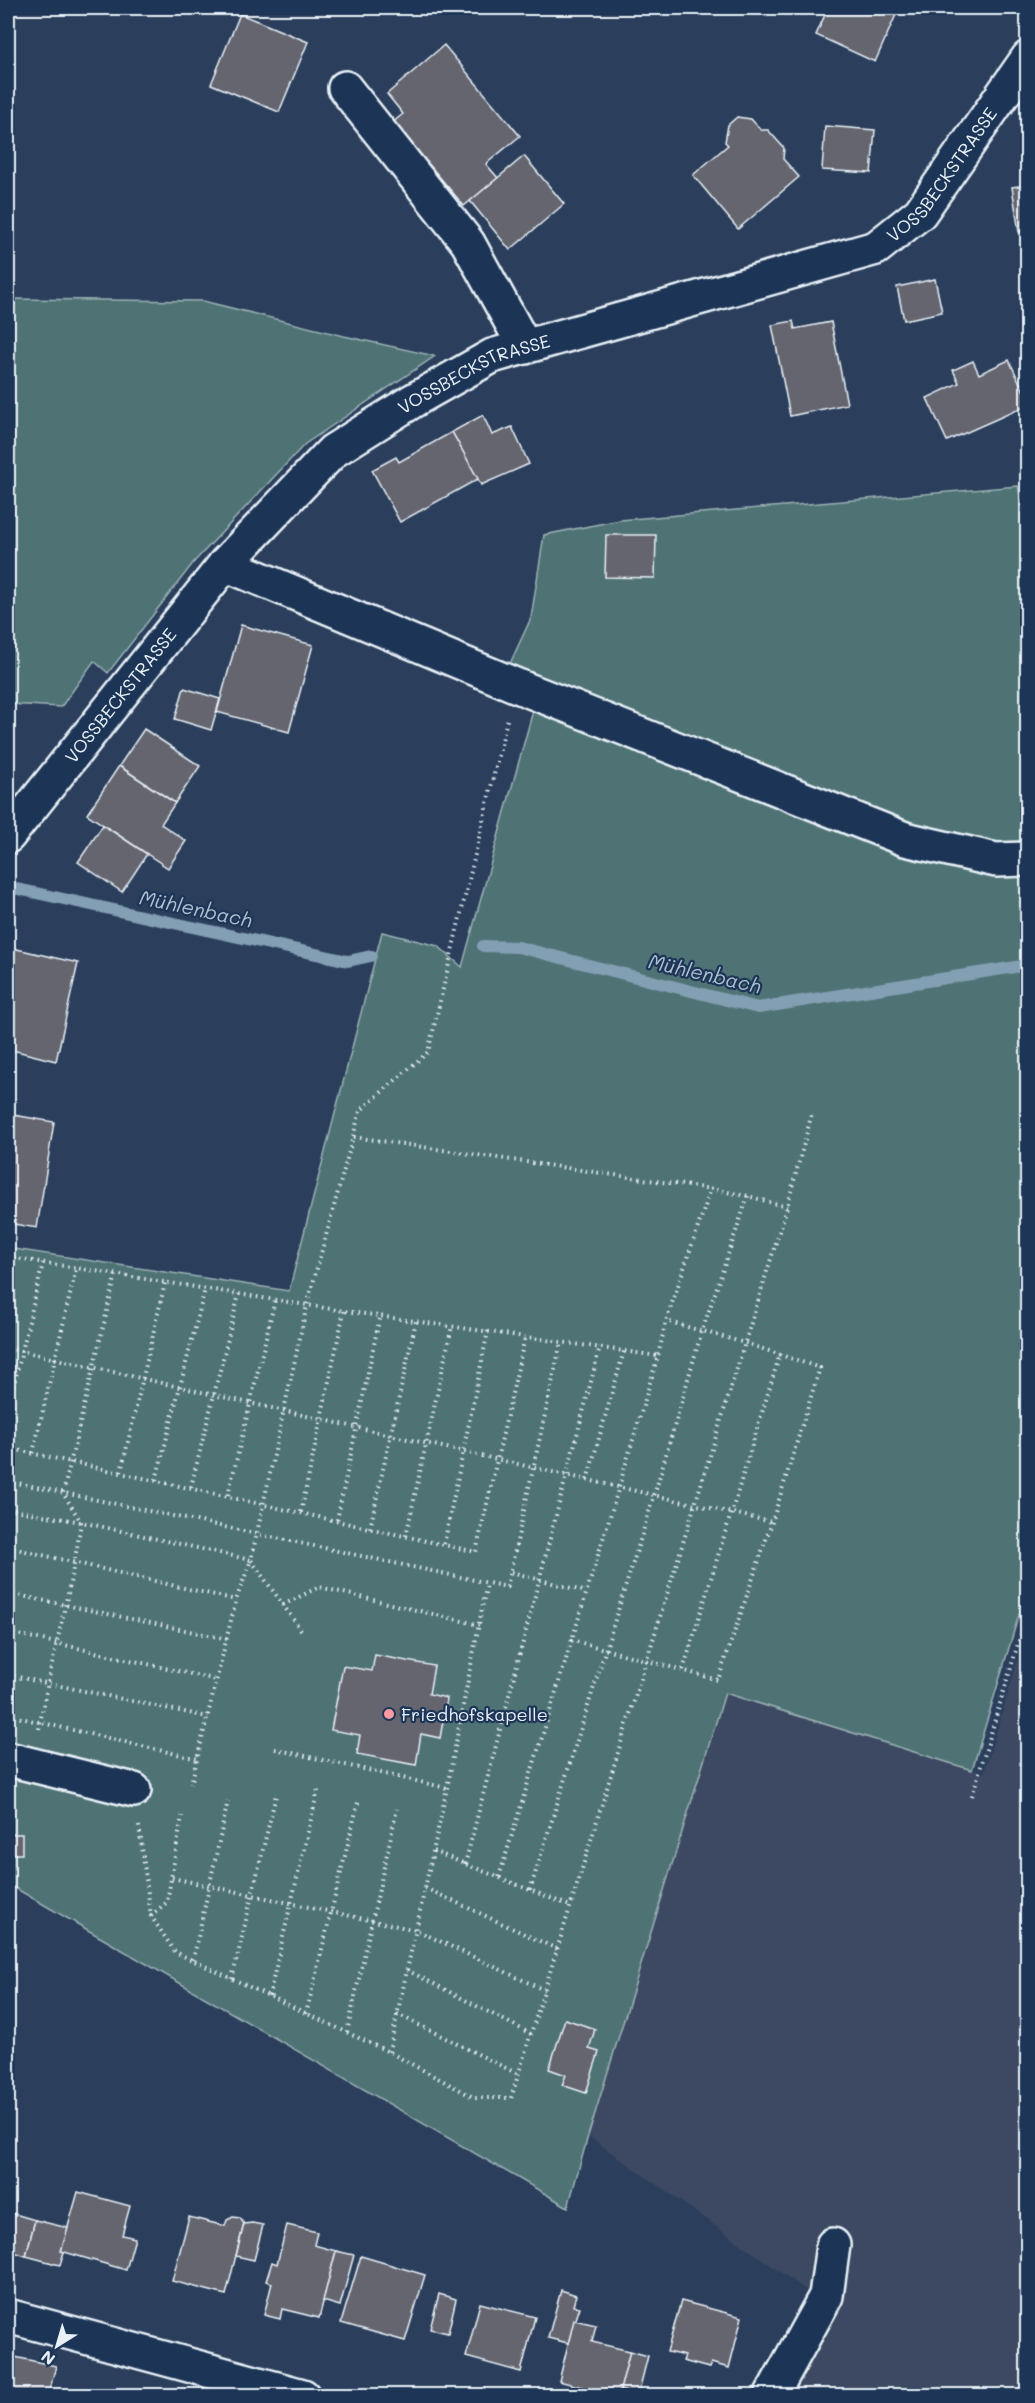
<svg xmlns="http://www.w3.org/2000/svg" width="1035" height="2403" viewBox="0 0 1035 2403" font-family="Mali,sans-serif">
  <rect width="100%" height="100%" fill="#2b3f5c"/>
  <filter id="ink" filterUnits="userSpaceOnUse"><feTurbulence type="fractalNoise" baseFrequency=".0167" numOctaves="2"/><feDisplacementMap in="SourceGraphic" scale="12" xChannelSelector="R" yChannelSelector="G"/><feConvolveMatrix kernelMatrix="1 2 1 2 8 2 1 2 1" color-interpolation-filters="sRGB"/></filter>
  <g filter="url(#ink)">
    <!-- built -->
    <polygon fill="#3c4a62" points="1027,1630 1027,2395 754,2395 813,2295 588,2136 725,1693 984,1773"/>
    <!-- green -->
    <g fill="#507374" stroke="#9cb2b6" stroke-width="1.5">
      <polygon points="8,299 203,301 344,336 435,356 305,444 194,562 108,673 94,661 61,707 8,704"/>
      <polygon points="1018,486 1028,536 1027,845 989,847 906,825 507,670 531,618 544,535 620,520"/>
      <polygon points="534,707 1027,869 1027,1588 972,1770 725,1693 588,2136 568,2207 8,1884 8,1248 289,1291 382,932 438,946 462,967"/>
    </g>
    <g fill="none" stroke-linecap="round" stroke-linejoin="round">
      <!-- stream -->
      <g stroke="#839fb4" stroke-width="12">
        <polyline points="13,888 348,961 371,956"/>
        <polyline points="483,946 518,947 758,1008 1028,965"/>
      </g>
    </g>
    <!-- building -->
    <g fill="#65656f" stroke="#e8f1f8" stroke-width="1.5">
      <polygon points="828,8 899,8 875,62 816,35"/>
      <polygon points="917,8 940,8 936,16"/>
      <polygon points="240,14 308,42 279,112 211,84"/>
      <polygon points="444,45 520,136 486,164 498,178 464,206 393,122 403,114 387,94"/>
      <polygon points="737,117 751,119 761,130 768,130 784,148 783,159 799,177 738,229 693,175 728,145 725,142 728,125"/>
      <polygon points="825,126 875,130 871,173 822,170"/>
      <polygon points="524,156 564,204 510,250 470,201"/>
      <polygon points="1028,185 1028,231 1019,232 1012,187"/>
      <polygon points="935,279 942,312 904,320 897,287"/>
      <polygon points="793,321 795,329 831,322 847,404 790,416 772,325"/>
      <polygon points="1009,360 1028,400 1028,405 947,441 927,398 959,383 953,370 973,361 979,374"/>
      <polygon points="483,415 492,435 512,427 529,464 481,485 452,432"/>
      <polygon points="452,432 478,479 400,522 372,470 396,457 399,462"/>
      <polygon points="606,535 656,535 655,578 605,577"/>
      <polygon points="241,625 313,645 289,732 217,712"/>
      <polygon points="184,688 220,699 211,730 175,719"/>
      <polygon points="144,729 200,766 175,803 119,766"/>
      <polygon points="119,766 175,803 161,824 186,841 168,868 87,814"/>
      <polygon points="103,825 147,854 122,892 78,862"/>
      <polygon points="8,947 78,963 56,1061 8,1049"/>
      <polygon points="8,1114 54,1122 37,1228 8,1223"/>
      <polygon points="375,1655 434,1666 429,1694 447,1698 440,1738 421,1734 416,1765 357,1754 360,1735 331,1730 343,1666 372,1671"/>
      <rect x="8" y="1834" width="14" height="20"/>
      <polygon points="565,2019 595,2029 589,2049 599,2052 586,2093 562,2085 566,2075 549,2069"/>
      <polygon points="78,2192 130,2206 122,2235 135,2238 126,2270 61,2251"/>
      <polygon points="8,2212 35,2220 26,2256 8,2250"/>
      <polygon points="189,2217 225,2226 227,2220 233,2217 240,2218 244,2224 226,2295 172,2281"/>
      <polygon points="35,2220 68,2228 61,2251 64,2252 60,2265 26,2256"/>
      <polygon points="252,2223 263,2225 254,2260 236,2256 244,2224"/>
      <polygon points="287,2225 317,2232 314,2245 336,2251 319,2318 282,2309 280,2319 264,2315 272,2283 266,2281 272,2262 277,2264"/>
      <polygon points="336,2251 354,2255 340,2306 323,2301"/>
      <polygon points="361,2256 425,2275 405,2341 341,2323"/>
      <polygon points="561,2290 576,2295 573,2306 580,2307 568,2343 548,2338"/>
      <polygon points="439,2294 456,2299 448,2333 430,2329"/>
      <polygon points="681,2301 742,2317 729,2368 711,2363 709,2368 683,2361 685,2356 667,2352"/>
      <polygon points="480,2303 535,2317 521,2372 466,2357"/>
      <polygon points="574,2320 596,2325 592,2342 630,2351 619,2396 592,2396 593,2390 559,2381"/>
      <polygon points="630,2351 648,2356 638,2395 620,2390"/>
      <polygon points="8,2355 15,2357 8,2387"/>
      <polygon points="15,2357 56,2366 48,2396 33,2396 8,2390"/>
    </g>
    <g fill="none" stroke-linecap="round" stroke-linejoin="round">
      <defs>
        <g id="minor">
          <polyline points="345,88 468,243 525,347"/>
          <polyline points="225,564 515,685 905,839 996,860 1028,859"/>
          <path id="s1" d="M8,836l217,-272 108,-113 81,-51 78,-44 384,-108 44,-35 108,-155"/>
          <polyline points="8,1759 134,1790"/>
          <polyline points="8,2316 303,2396"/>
          <polyline points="771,2396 826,2296 833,2245"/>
        </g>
      </defs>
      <!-- minor casing -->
      <use href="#minor" stroke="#e8f1f8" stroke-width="38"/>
      <!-- path -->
      <g stroke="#e8f1f8" stroke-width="4" stroke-dasharray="1.5 4.5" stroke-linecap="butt">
        <polyline points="354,1137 711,1189 748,1196 787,1207"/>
        <polyline points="8,1257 344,1311 658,1356"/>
        <polyline points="8,1348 772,1522"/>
        <polyline points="8,1410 43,1263"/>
        <polyline points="8,1448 476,1552 525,1337"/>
        <polyline points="33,1453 76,1269"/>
        <polyline points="121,1472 165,1283"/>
        <polyline points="156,1480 205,1289"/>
        <polyline points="587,1480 624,1351"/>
        <polyline points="8,1481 507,1587 561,1342"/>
        <polyline points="191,1487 239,1294"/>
        <polyline points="228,1495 275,1300"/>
        <polyline points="8,1509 81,1522 251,1560 236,1600 191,1784"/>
        <polyline points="301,1512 344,1311"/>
        <polyline points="337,1520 380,1316"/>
        <polyline points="370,1528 416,1321"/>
        <polyline points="406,1536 452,1326"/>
        <polyline points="444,1544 488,1331"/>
        <polyline points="8,1547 236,1600"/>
        <polyline points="511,1572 586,1592"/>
        <polyline points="8,1593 227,1639"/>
        <polyline points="283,1605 319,1587 479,1625"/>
        <polyline points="301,1630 251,1560 307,1305 360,1111 428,1052 507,720"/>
        <polyline points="8,1632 217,1680"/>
        <polyline points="571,1640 718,1680 772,1522 820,1368 745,1343 666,1321"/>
        <polyline points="683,1670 780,1354"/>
        <polyline points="8,1675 208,1717"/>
        <polyline points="8,1715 198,1759"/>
        <path d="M39,1729c12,-70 32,-137 42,-207l-18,-29 53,-219"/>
        <polyline points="275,1749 447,1788"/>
        <polyline points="972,1796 1028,1611"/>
        <polyline points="139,1826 151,1916 175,1952 389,2052 475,2098 511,2098 787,1207 812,1113"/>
        <polyline points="433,1851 570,1906"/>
        <polyline points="465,1864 600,1347"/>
        <polyline points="499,1877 619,1487 658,1356 666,1321 711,1189"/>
        <polyline points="172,1878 416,1930 544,1990"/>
        <polyline points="425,1888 557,1949"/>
        <polyline points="530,1890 654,1496 702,1331 748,1196"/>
        <polyline points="151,1916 167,1902 182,1816"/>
        <polyline points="193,1960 228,1801"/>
        <polyline points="407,1970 531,2034"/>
        <polyline points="232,1979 276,1795"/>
        <polyline points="269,1996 318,1790"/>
        <polyline points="306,2014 359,1799"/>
        <polyline points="397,2014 518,2074"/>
        <polyline points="347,2032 397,1809"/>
        <polyline points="389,2052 447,1788 487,1583"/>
      </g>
      <!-- minor -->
      <use href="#minor" stroke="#1d3557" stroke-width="33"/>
    </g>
  </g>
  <!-- markers -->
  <circle fill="#ff9aa2" stroke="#1d3557" stroke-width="2" cx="389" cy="1714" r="6"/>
  <g text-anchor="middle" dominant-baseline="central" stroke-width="4.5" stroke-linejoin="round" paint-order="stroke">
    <!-- street labels -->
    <g font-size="18" fill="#e8f1f8" stroke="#1d3557">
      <text stroke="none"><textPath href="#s1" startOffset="1188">VOSSBECKSTRASSE</textPath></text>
      <text stroke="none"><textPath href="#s1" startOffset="666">VOSSBECKSTRASSE</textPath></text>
      <text stroke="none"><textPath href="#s1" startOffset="180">VOSSBECKSTRASSE</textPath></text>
    </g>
    <!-- poi labels -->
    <g font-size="18" fill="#e8f1f8" stroke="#1d3557" text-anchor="start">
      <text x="401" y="1714">Friedhofskapelle</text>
    </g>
    <!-- water labels -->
    <g font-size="20" font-style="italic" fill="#adc1d0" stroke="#1d3557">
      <text transform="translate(196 908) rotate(12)">Mühlenbach</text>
      <text transform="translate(705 973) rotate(13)">Mühlenbach</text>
    </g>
  </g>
  <!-- margin -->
  <rect width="1035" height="2403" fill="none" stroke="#1d3557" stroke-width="30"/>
  <rect x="15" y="15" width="1005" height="2373" fill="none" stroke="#e8f1f8" stroke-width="2" filter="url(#ink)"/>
  <!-- north arrow -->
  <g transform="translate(57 2346) rotate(217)" stroke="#1d3557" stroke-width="4.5" paint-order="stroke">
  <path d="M0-4.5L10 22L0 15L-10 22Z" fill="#e8f1f8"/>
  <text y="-9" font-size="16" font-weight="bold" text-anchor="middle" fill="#e8f1f8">N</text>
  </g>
</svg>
